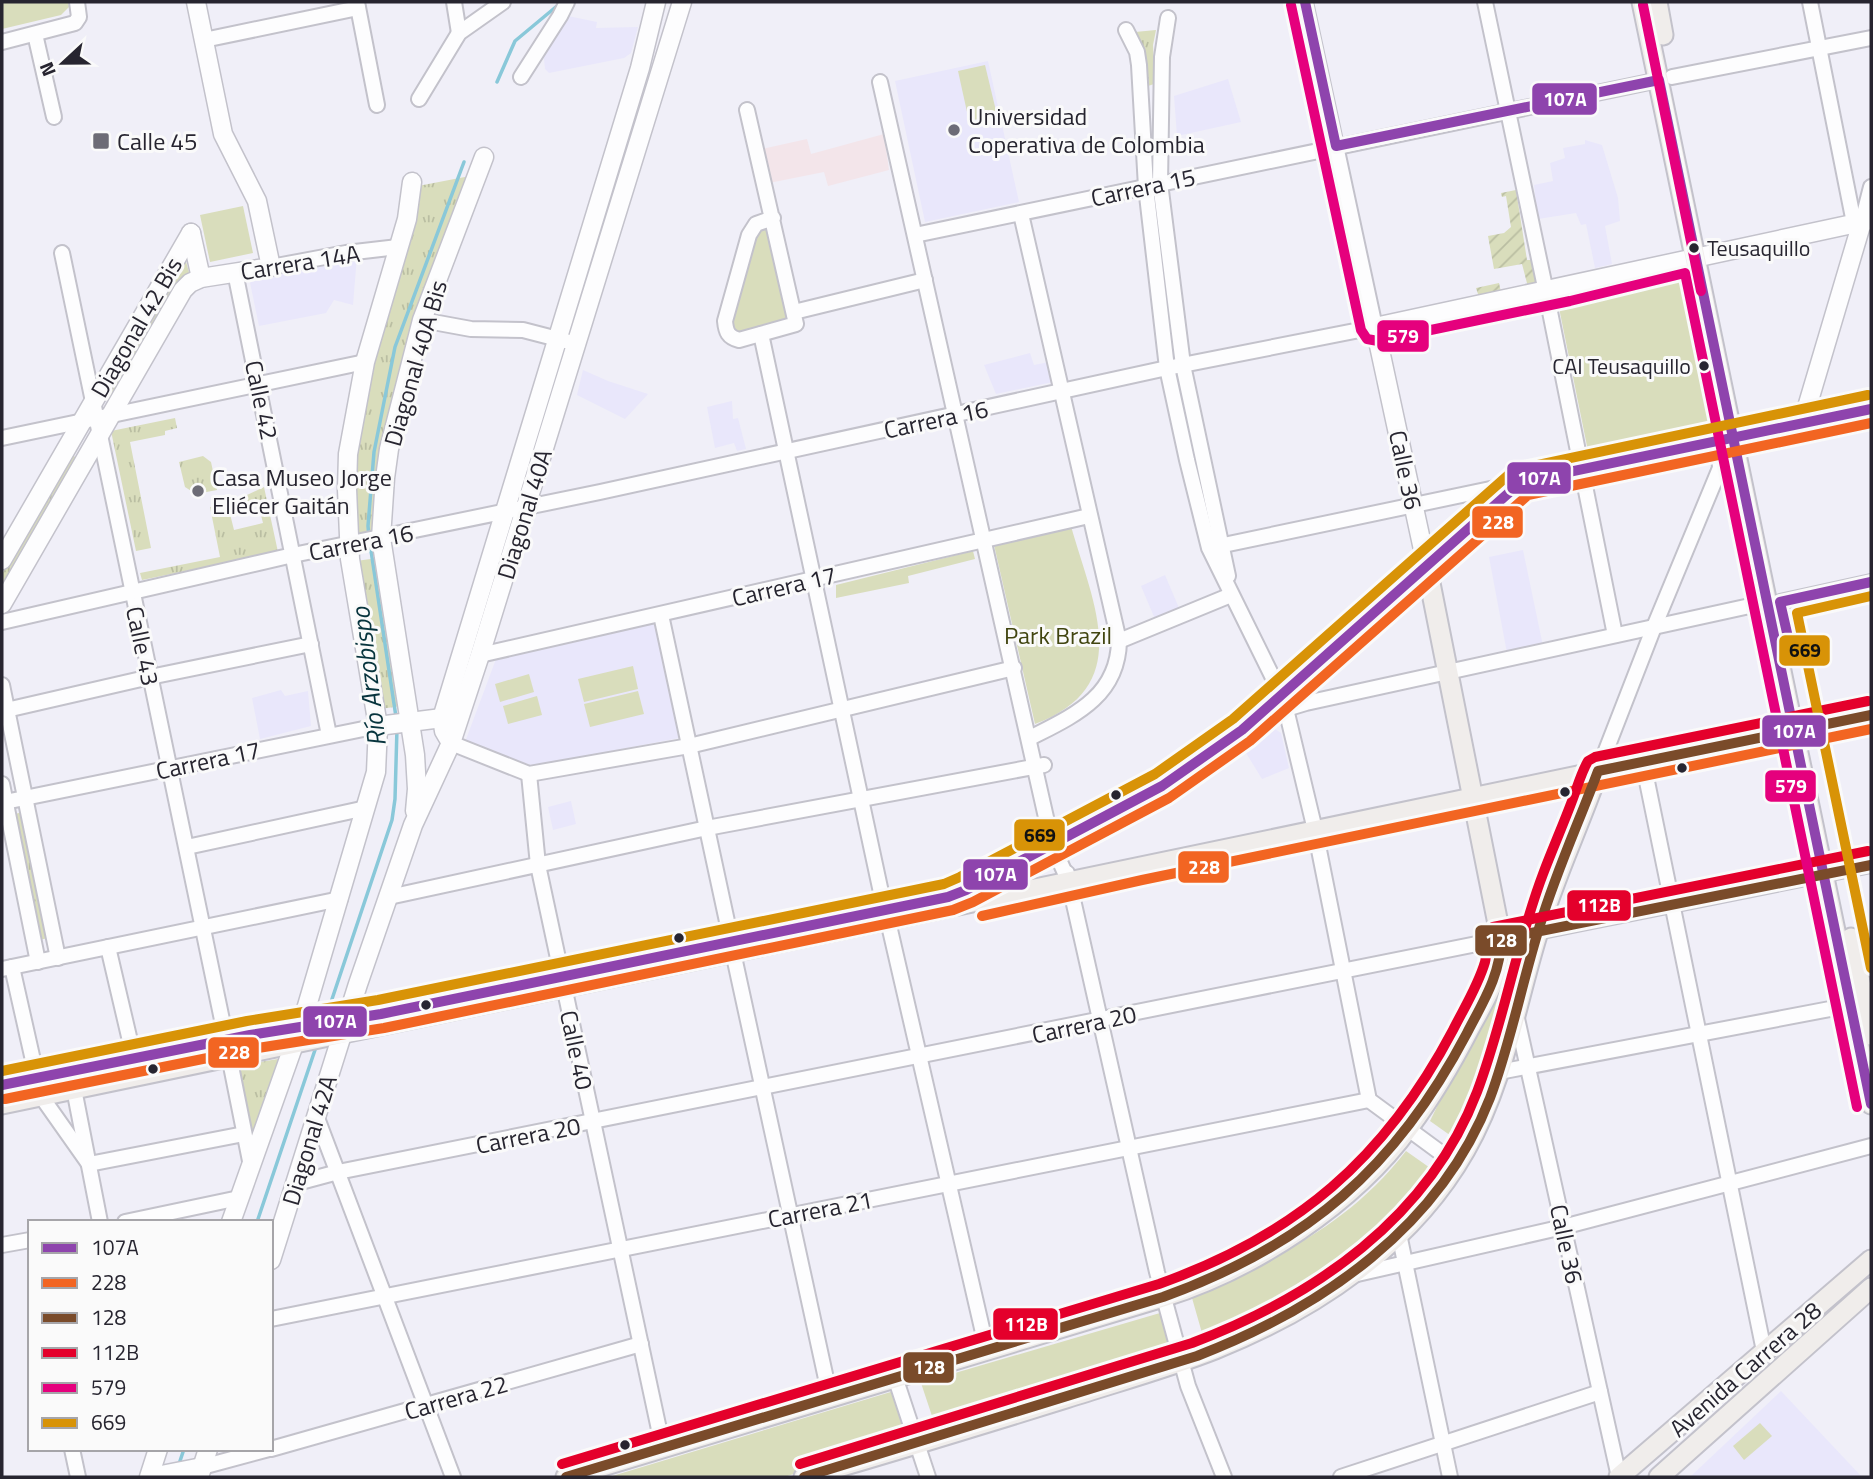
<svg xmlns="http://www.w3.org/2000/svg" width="1873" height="1479" viewBox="0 0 1873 1479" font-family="'Titillium Web',sans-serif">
  <defs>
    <pattern id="grass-tufts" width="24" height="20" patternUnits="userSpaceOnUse" patternTransform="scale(1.75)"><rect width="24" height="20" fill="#d9ddbc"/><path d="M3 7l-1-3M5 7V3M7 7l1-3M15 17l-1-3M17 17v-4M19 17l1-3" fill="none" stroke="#babea2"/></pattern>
    <pattern id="garden-furrows" width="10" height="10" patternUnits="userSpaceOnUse" patternTransform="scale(1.75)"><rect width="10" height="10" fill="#d9ddbc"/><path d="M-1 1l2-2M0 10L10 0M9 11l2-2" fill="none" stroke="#babea2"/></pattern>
  </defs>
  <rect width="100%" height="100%" fill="#f0eff8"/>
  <!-- built -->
  <g fill="#e9e7fb">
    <polygon points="568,16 597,22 596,28 638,27 631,53 624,58 549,73 545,69 543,49"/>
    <polygon points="988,61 1019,202 925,222 895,81"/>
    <polygon points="1228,79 1241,122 1177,136 1174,96"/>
    <polygon points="1585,140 1602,145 1618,198 1620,221 1605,226 1612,264 1595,268 1586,224 1581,225 1576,213 1538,219 1534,185 1553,181 1550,163 1565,158 1563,148 1585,144"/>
    <polygon points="357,256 353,305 334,300 326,313 259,326 249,278"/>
    <polygon points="1030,353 1034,365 1049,362 1053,382 996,394 984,365"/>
    <polygon points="583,370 608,381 648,394 625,419 577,395"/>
    <polygon points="732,401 733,419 738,418 746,449 737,451 734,443 715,448 707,407"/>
    <polygon points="1523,550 1543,646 1507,653 1489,557"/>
    <polygon points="1165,575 1179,608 1155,619 1141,586"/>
    <polygon points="657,622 679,738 534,766 465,742 496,659"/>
    <polygon points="281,690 285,696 308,691 311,726 260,739 252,698"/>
    <polygon points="1275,729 1281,733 1289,768 1262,779 1246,753"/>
    <polygon points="571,801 576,824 553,830 548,807"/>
    <polygon points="1781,1391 1862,1477 1690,1477"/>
  </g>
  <!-- medical -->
  <polygon fill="#f3e5ea" points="884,134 889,170 828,186 824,172 769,183 762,149 807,139 811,154"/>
  <!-- grass -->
  <g fill="url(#grass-tufts)" fill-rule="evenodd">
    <polygon points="1156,30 1153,45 1155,80 1154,84 1148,86 1141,46 1135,32"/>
    <polygon points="470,176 375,530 355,536 352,462 362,402 418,186"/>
    <polygon points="184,255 189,272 112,402 103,397"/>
    <polygon points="175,418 177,428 165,431 165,435 130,442 151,548 136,551 111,431"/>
    <polygon points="70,452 78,460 2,594 2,574"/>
    <polygon points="203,456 211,462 217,490 196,494 185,487 179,462"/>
    <path d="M264,487l14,65 -136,28 -2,-7 80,-16 -10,-50 22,-5zM258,503l5,20 -29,7 -5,-20z"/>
    <polygon points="378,558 401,706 380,709 356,561"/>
    <polygon points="22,812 49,938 38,940 12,815"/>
    <polygon points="278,1059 254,1146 237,1066"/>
  </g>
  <!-- park -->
  <g fill="#d9ddbc">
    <polygon points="2,2 68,2 69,7 61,15 2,29"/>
    <polygon points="985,65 997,115 969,121 958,71"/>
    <polygon points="243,206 253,253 210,262 200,215"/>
    <path d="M771,225l17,88 -1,5 -4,3 -40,11c-8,0 -11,-5 -11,-12l24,-85 3,-5z"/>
    <polygon points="1687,271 1718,426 1588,451 1557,298"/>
    <path d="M1071,526c21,76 66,160 -36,198l-41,-179z"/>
    <polygon points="973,551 975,559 908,576 909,583 836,598 836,585"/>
    <polygon points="633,666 638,689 584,702 578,679"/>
    <polygon points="529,674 534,692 500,702 495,684"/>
    <polygon points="638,691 644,714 590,727 584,704"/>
    <polygon points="537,696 542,715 508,724 503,706"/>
    <polygon points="1525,951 1493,1075 1461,1143 1430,1121 1507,963"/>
    <path d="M1406,1151l37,26 -23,29 -90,81 -124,60 -14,-49c83,-40 156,-72 214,-147z"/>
    <polygon points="1160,1313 1172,1359 937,1431 921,1383"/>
    <polygon points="894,1391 910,1439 784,1477 609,1477"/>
    <polygon points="1760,1423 1772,1436 1744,1460 1733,1446"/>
  </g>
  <!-- garden -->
  <polygon fill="url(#garden-furrows)" points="1516,190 1527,260 1532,260 1538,290 1481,303 1476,288 1499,283 1501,292 1528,287 1522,264 1494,269 1488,236 1504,233 1511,227 1506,196 1502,197 1501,193"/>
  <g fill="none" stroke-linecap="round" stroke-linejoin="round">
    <!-- stream -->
    <g stroke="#89c8d9" stroke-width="3.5">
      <polyline points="497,82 515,41 557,6"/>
      <polyline points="369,537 368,526 374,452 395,347 464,162"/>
      <polyline points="370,544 396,717"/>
      <polyline points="326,1017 392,820 395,799 397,728"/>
      <polyline points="257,1222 317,1044"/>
      <polyline points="179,1464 184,1449"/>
    </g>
    <defs>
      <g id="minor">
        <polyline points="357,2 377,105"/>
        <polyline points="454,2 459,33"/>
        <polyline points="1485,2 1546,292 1615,635"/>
        <polyline points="1810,2 1854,223"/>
        <polyline points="1168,18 1162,57 1160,183 1183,365 1228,576"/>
        <polyline points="1126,30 1137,52 1139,65 1146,187 1167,368 1187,460 1209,548 1277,686 1286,709 1315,830 1369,1100 1456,1164"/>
        <polyline points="35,34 54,117"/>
        <polyline points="204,40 358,8"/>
        <polyline points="2,42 75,23 79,17 77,2"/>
        <polyline points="521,77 560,16 567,2"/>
        <polyline points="1672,77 1871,38"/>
        <polyline points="880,82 1052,844 1069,882"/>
        <polyline points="419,99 459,33 503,2"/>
        <path d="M747,110l49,214 -57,16c-11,-3 -13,-8 -14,-19l24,-86 7,-11 17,-6"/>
        <path d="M1021,214l98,427c-1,56 -46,75 -89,97"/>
        <polyline points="1862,222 1871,187"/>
        <polyline points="915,235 1659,80"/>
        <polyline points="62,253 226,1039"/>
        <polyline points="271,267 346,253 398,247"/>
        <polyline points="235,272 329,735"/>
        <polyline points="794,312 925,280"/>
        <polyline points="422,320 471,329 523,330 577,344"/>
        <polyline points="761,334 885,911"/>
        <polyline points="2,438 365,362"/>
        <polyline points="1214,547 1519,483"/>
        <polyline points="1780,602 1871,582"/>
        <polyline points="661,615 731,940"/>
        <polyline points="2,622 293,555 600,492 1167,368 1375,327 1305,2"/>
        <polyline points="1119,641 1231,595"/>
        <polyline points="480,655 1089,516"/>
        <polyline points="2,685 58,958"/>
        <polyline points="2,711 150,677 311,644"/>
        <polyline points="1259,722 1286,709 1306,703 1768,602"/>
        <polyline points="451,743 529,774 689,746 1014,668"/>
        <polyline points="1643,762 1764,1351"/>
        <polyline points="1598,771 1654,627 1720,468 1719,452 1710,443"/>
        <polyline points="529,774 538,865 663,1448"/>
        <polyline points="2,784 38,962"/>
        <polyline points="5,802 378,726"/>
        <polyline points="187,847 366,808"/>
        <polyline points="1067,873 1157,1272 1188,1386 1224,1477"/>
        <polyline points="389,897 707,828 1044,765"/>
        <polyline points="888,921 987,1350"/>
        <polyline points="108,947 134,1058"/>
        <polyline points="733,952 830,1397"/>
        <polyline points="12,967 41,1096 89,1164"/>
        <polyline points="2,969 340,899"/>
        <polyline points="1516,1014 1619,1477"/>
        <polyline points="229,1056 251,1166"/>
        <polyline points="1499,1072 1851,1005"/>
        <polyline points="74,1089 100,1222"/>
        <polyline points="317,1118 453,1477"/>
        <polyline points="89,1164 244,1134"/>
        <polyline points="297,1183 338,1172 1871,865"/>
        <polyline points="125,1222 239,1198"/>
        <polyline points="1399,1234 1450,1477"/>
        <polyline points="2,1245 30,1240"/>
        <polyline points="1353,1275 1563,1227 1871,1146"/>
        <polyline points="271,1319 1369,1100"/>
        <polyline points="895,1377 928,1477"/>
        <polyline points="72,1449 78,1477"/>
        <polyline points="271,1449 641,1344"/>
        <polyline points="202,1467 269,1449"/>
        <polyline points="1341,1477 1600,1392"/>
      </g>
      <g id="tertiary">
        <polyline points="191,233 201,278"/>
        <polyline points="1802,424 1862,222"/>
        <polyline points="2,560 191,233"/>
        <polyline points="1427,568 1375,327 1871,220"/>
        <polyline points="2,604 183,290 190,283 201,278 271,267 257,201 223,134 196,2"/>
        <polyline points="378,726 442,718"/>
        <polyline points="451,743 444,731 442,718 640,68 656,2"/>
        <polyline points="415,811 417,789 415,755 381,538 385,478 389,449 422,320 484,157"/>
        <polyline points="231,1222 304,1016 376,772 378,726 350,559 347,489 348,454 365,362 407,219 412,182"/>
        <polyline points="271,1260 358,984 413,825 451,743 480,655 682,2"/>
        <polyline points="149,1477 158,1449"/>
        <polyline points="151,1477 202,1467"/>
        <polyline points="199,1477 208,1449"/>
      </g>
      <g id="secondary">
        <polyline points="1642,2 1871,1104"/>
        <polyline points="1657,2 1663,35"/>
        <polyline points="1153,794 1242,730 1521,482 1871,409"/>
        <polyline points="939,900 966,890 1162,786"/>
        <polyline points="1851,938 1871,1035"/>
        <polyline points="2,1085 250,1035 371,1016"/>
        <polyline points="2,1104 1871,715"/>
        <path d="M566,1477l597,-180c90,-28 190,-93 246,-170 23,-31 43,-65 61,-100 14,-26 34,-58 31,-88l-74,-371"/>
        <path d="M804,1477c87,-25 175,-52 262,-79 49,-16 101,-30 149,-49 100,-40 196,-104 250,-199 38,-66 50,-143 72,-215 16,-56 42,-109 61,-164"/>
        <polyline points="1619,1477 1871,1260"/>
        <polyline points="1659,1477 1871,1288"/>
      </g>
    </defs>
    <!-- minor casing -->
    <use href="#minor" stroke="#c3c2cb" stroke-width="18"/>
    <!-- tertiary casing -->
    <use href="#tertiary" stroke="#c3c2cb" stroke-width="21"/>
    <!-- secondary casing -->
    <use href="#secondary" stroke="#c3c2cb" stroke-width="23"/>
    <!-- minor -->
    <use href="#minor" stroke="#fdfdfe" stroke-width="14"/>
    <!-- tertiary -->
    <use href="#tertiary" stroke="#fdfdfe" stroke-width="18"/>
    <!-- secondary -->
    <use href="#secondary" stroke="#f0edeb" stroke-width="19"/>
    <defs>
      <g id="bus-1">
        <polyline points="1305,2 1336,146 1659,80 1871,1104"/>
        <polyline points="1790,646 1780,602 1871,582"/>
        <polyline points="2,1085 250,1035 381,1014 948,897 966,890 1162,786 1242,730 1521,482 1871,409"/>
      </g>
      <g id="bus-2">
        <polyline points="982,916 1142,880 1871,729"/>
        <polyline points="5,1099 252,1049 384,1028 953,910 973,902 1169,798 1250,741 1528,495 1871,423"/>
      </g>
      <g id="bus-3">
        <path d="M566,1477l597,-180c144,-52 233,-129 304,-264 16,-31 34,-59 34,-94l370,-74"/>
        <path d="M804,1477l393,-121c125,-48 243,-129 293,-258 21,-56 32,-116 50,-173 16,-53 39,-103 58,-154l273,-56"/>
      </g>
      <g id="bus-4">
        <path d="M562,1464l597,-180c137,-49 226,-125 294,-254 11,-22 25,-44 32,-68 3,-12 -1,-25 8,-35l375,-76"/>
        <path d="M800,1464l392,-121c122,-46 237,-125 285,-251 27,-71 39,-147 66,-218 9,-24 20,-49 29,-73 5,-13 9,-28 16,-40l7,-4 273,-56"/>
      </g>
      <g id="bus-5">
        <polyline points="1291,5 1361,330 1367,339 1378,341 1570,301 1685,273 1857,1107"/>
        <polyline points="1643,5 1701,291"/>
      </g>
      <g id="bus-6">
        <polyline points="1871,596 1797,613 1871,968"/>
        <polyline points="2,1071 247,1021 378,1000 944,884 960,877 1155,774 1233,719 1514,470 1868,395"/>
      </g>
    </defs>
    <!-- bus-1 casing -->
    <use href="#bus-1" stroke="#fafafa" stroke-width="16"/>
    <!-- bus-2 casing -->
    <use href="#bus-2" stroke="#fafafa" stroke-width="16"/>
    <!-- bus-3 casing -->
    <use href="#bus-3" stroke="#fafafa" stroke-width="16"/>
    <!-- bus-4 casing -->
    <use href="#bus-4" stroke="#fafafa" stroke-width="16"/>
    <!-- bus-5 casing -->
    <use href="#bus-5" stroke="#fafafa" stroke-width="16"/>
    <!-- bus-6 casing -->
    <use href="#bus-6" stroke="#fafafa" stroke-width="16"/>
    <!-- bus-1 -->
    <use href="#bus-1" stroke="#8e44ad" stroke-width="10"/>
    <!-- bus-2 -->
    <use href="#bus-2" stroke="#f26522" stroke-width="10"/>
    <!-- bus-3 -->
    <use href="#bus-3" stroke="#7a4b2a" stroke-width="10"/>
    <!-- bus-4 -->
    <use href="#bus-4" stroke="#e4002b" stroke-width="10"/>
    <!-- bus-5 -->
    <use href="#bus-5" stroke="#e5007d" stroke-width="10"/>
    <!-- bus-6 -->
    <use href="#bus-6" stroke="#d89307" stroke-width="10"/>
  </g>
  <!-- markers -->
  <g fill="#6d6c76" stroke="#fafafa" stroke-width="2.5">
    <circle cx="954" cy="130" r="7"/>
    <rect x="92" y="132" width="18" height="18" rx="3.5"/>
    <circle cx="198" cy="491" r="7"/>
  </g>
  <g fill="#272530" stroke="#fafafa" stroke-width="2.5">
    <circle cx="1694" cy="248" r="6"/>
    <circle cx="1704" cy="366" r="6"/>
    <circle cx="1682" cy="768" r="6"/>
    <circle cx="1565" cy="792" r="6"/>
    <circle cx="1116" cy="795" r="6"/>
    <circle cx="679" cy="938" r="6"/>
    <circle cx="426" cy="1005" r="6"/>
    <circle cx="153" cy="1069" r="6"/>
    <circle cx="625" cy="1445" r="6"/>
  </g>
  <g text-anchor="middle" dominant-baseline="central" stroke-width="6" stroke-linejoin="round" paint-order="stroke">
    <!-- bus labels -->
    <g font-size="22" fill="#272530" stroke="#fafafa" text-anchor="start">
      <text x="1707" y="248">Teusaquillo</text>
      <text x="1691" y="366" text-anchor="end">CAI Teusaquillo</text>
    </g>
    <!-- poi labels -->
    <g font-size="24" fill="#272530" stroke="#fafafa" text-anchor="start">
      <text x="968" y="116">Universidad<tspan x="968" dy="28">Coperativa de Colombia</tspan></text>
      <text x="117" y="141">Calle 45</text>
      <text x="212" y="477">Casa Museo Jorge<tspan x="212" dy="28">Eliécer Gaitán</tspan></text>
    </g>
    <!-- street labels -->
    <g font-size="24" fill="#272530" stroke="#fafafa">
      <text transform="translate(1143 187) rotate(-12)">Carrera 15</text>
      <text transform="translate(300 262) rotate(-9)">Carrera 14A</text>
      <text transform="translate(136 327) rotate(-60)">Diagonal 42 Bis</text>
      <text transform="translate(415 363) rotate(-74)">Diagonal 40A Bis</text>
      <text transform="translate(262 400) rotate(78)">Calle 42</text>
      <text transform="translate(936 419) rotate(-12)">Carrera 16</text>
      <text transform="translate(1406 470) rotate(78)">Calle 36</text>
      <text transform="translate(524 514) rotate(-73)">Diagonal 40A</text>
      <text transform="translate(361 542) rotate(-11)">Carrera 16</text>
      <text transform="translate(784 586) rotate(-13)">Carrera 17</text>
      <text transform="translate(143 646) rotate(78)">Calle 43</text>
      <text transform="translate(208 760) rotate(-12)">Carrera 17</text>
      <text transform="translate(1084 1024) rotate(-12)">Carrera 20</text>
      <text transform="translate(577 1050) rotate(78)">Calle 40</text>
      <text transform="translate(528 1135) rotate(-11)">Carrera 20</text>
      <text transform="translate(309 1140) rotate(-73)">Diagonal 42A</text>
      <text transform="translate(820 1209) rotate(-11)">Carrera 21</text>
      <text transform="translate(1567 1244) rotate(78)">Calle 36</text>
      <text transform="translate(1745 1369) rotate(-41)">Avenida Carrera 28</text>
      <text transform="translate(456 1397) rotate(-16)">Carrera 22</text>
    </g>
    <!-- park labels -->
    <g font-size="24" fill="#414510" stroke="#fafafa">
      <text x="1058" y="635">Park Brazil</text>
    </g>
    <!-- water labels -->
    <g font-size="26" font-style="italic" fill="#07343d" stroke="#fafafa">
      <text transform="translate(368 677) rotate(-97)">Río Arzobispo</text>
    </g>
  </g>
  <g stroke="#fafafa" stroke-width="2.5">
    <rect x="1531" y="82" width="67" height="34" rx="7" fill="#8e44ad"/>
    <rect x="1376" y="319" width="54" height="34" rx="7" fill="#e5007d"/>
    <rect x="1506" y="461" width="66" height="34" rx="7" fill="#8e44ad"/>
    <rect x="1471" y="505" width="53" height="34" rx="7" fill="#f26522"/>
    <rect x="1778" y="634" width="53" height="33" rx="7" fill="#d89307"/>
    <rect x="1761" y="714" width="66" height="34" rx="7" fill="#8e44ad"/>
    <rect x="1764" y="769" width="53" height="34" rx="7" fill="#e5007d"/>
    <rect x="1013" y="818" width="53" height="34" rx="7" fill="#d89307"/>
    <rect x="1177" y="850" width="53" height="34" rx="7" fill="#f26522"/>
    <rect x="962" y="858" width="67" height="33" rx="7" fill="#8e44ad"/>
    <rect x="1566" y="889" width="66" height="33" rx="7" fill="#e4002b"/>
    <rect x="1474" y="924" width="54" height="33" rx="7" fill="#7a4b2a"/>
    <rect x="302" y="1005" width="66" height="33" rx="7" fill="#8e44ad"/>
    <rect x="207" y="1036" width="53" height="33" rx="7" fill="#f26522"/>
    <rect x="992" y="1307" width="67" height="34" rx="7" fill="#e4002b"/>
    <rect x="902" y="1351" width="53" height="33" rx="7" fill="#7a4b2a"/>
  </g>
  <g font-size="19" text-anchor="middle" font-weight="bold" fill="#fff">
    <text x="1565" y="106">107A</text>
    <text x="1403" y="343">579</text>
    <text x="1539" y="485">107A</text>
    <text x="1498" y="529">228</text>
    <text x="1794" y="738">107A</text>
    <text x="1791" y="793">579</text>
    <text x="1204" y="874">228</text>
    <text x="995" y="881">107A</text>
    <text x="1599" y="912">112B</text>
    <text x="1501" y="947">128</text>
    <text x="335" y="1028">107A</text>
    <text x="234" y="1059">228</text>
    <text x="1026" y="1331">112B</text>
    <text x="929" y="1374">128</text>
  </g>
  <g font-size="19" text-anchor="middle" font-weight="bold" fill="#111">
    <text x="1805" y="657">669</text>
    <text x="1040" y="842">669</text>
  </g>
  <!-- border -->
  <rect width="1873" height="1479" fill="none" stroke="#272530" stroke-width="7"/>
  <!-- legend -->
  <rect x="28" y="1220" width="245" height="231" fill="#fafafa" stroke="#a6a5a9" stroke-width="2"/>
  <rect x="42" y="1243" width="35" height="10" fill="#8e44ad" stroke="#a6a5a9" stroke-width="2"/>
  <text x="91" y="1255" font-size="21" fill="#272530">107A</text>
  <rect x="42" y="1278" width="35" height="10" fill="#f26522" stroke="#a6a5a9" stroke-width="2"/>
  <text x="91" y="1290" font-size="21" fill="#272530">228</text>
  <rect x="42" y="1313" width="35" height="10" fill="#7a4b2a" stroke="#a6a5a9" stroke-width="2"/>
  <text x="91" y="1325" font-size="21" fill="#272530">128</text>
  <rect x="42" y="1348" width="35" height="10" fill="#e4002b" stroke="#a6a5a9" stroke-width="2"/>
  <text x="91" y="1360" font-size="21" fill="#272530">112B</text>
  <rect x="42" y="1383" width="35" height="10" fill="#e5007d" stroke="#a6a5a9" stroke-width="2"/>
  <text x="91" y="1395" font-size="21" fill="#272530">579</text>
  <rect x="42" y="1418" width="35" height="10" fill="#d89307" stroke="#a6a5a9" stroke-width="2"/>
  <text x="91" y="1430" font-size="21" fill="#272530">669</text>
  <!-- north arrow -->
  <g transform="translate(63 63) rotate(248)" stroke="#fafafa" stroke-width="5" paint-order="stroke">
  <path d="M0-5L12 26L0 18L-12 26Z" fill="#272530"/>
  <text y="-10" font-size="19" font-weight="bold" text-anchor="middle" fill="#272530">N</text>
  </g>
</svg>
